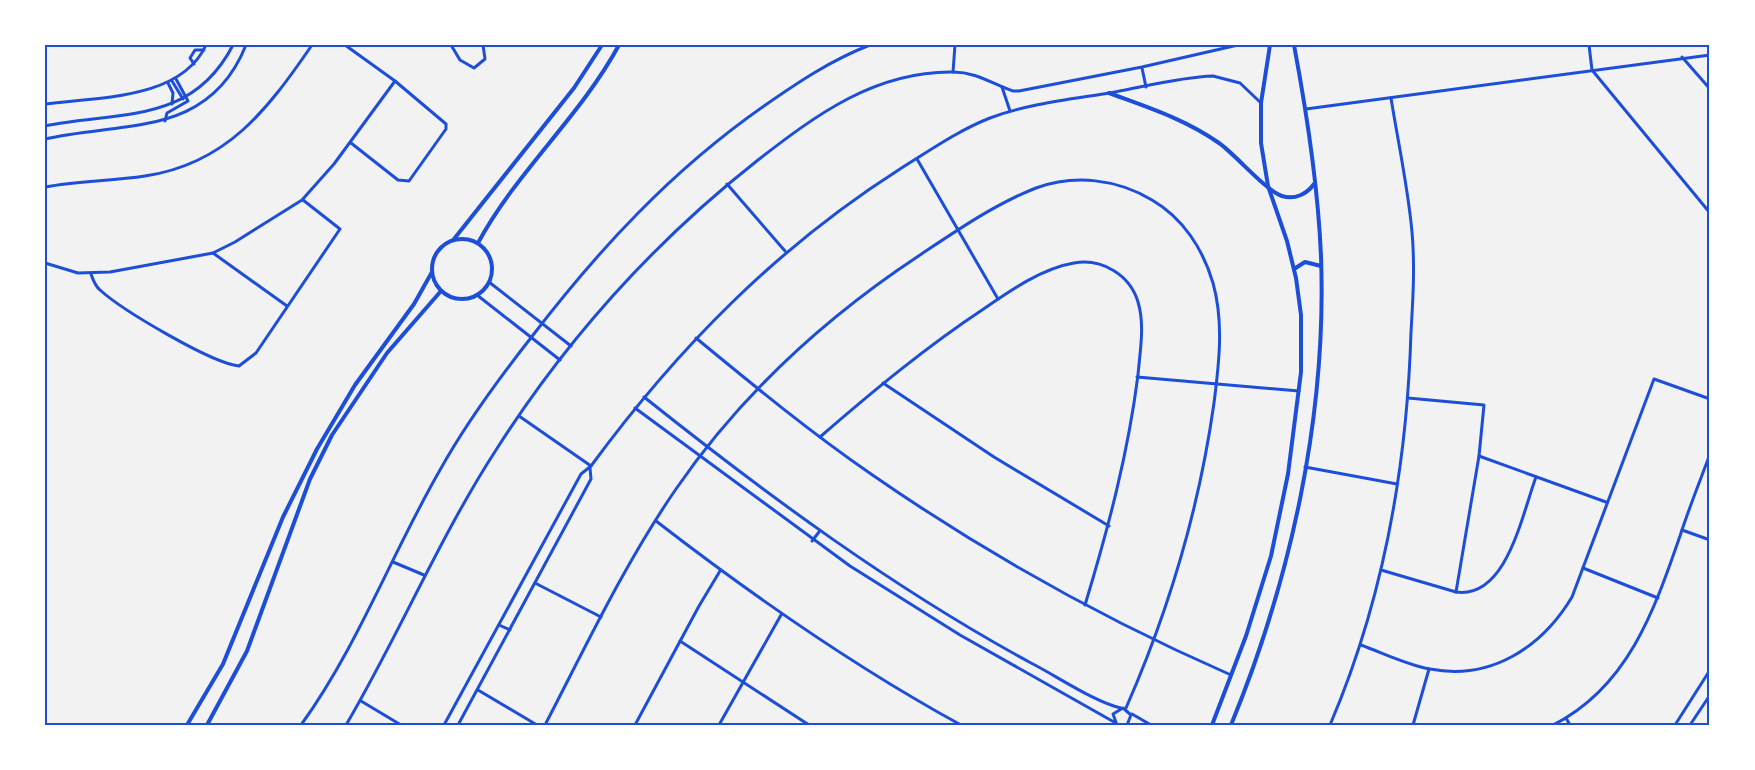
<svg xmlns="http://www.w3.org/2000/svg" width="1755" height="770" viewBox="0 0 1755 770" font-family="'IBM Plex Serif',serif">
  <rect width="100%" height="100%" fill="#f2f2f2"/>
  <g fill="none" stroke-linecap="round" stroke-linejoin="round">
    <!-- minor -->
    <g stroke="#1d4ed8" stroke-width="3">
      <polyline points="451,45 460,60 474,68 485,59 483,45"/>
      <polyline points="1589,45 1592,70 1710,213"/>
      <polyline points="1682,57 1710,89"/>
      <polyline points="194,64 190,58 195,50 204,50"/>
      <polyline points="1142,68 1146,87"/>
      <polyline points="953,72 955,45"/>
      <polyline points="172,81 183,99"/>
      <polyline points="168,83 173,93 172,104"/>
      <polyline points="1002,87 1010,111"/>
      <path d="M45,104c52,-7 136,-4 161,-59"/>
      <polyline points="1306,109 1710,55"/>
      <polyline points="165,121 167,113 188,101 176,79"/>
      <path d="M45,126c74,-15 147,-1 188,-81"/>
      <path d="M45,139c79,-18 164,-1 201,-94"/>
      <polyline points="351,143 398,180 409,181 446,129 446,124 395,81"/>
      <polyline points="917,159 998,299"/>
      <polyline points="727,184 785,251"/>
      <path d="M45,187c33,-6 67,-6 100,-11 82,-12 123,-67 167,-131"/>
      <polyline points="213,253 287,306"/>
      <polyline points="45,263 78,273 110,272 213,253 235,242 302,200 334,164 395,81 345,45"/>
      <path d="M91,274c2,6 4,12 9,16 22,20 111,73 139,76l17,-13 84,-124 -37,-29"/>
      <polyline points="489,282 571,346"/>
      <polyline points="477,295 560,360"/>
      <path d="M696,338c57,47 114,94 175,136 114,79 234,146 360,201"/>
      <polyline points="1137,377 1299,391"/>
      <polyline points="883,383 994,457 1109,526"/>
      <path d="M644,397c123,98 249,191 387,266 24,12 65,40 90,45"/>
      <polyline points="1408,398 1484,405 1479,456 1456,592"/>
      <polyline points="635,408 850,566 960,635 1114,722"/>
      <polyline points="519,416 591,466"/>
      <path d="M820,437c53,-46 106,-90 165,-129 26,-18 58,-40 89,-45 28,-5 56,12 64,39 7,23 2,49 0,73 -10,79 -30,154 -53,230"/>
      <polyline points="1479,456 1606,502"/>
      <polyline points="1305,467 1397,484"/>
      <path d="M656,521c97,75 197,145 305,204"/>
      <polyline points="1682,530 1710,540"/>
      <polyline points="812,541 819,532"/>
      <polyline points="393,562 424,575"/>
      <polyline points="1583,568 1658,598"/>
      <path d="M1381,570l75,22c51,7 66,-78 80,-115"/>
      <polyline points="535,583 601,617"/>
      <polyline points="499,625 510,630"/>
      <polyline points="680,641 809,725"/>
      <path d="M1361,645c22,8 46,20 69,24 61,12 112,-22 142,-72l82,-218 56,20"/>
      <polyline points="478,690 537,725"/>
      <polyline points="361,701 401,725"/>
      <polyline points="1132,714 1151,725"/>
      <polyline points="1566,718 1570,725"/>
      <path d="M301,725c57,-79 91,-172 139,-255 26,-47 57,-89 90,-131 68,-89 141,-168 234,-233 33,-23 67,-46 106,-61"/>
      <path d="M346,725c53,-90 93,-187 150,-275 70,-110 159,-209 262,-290 58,-45 117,-89 195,-88 24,0 39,12 60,19h6l123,-24 96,-22"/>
      <path d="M444,725l137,-251 10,-8c86,-117 185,-218 309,-297 29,-18 59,-39 90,-51 40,-15 84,-19 125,-26 32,-6 66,-15 98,-16l27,7 21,20"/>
      <polyline points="458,725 591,479 590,468"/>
      <path d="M545,725c41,-79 80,-162 131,-236 64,-93 150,-172 244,-234 36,-24 75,-51 116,-67 39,-14 81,-9 116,12 31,18 51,49 61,83 11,39 6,81 1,120 -15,107 -45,207 -88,305"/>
      <polyline points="635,725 699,606 720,571"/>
      <polyline points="719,725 781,615"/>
      <polyline points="1117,725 1113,714 1123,708 1131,715 1127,725"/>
      <path d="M1330,725c53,-124 77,-259 81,-393 2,-33 4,-67 1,-100 -4,-45 -14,-90 -21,-134"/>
      <polyline points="1413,725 1429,669"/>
      <path d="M1553,725c75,-38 101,-114 127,-189 9,-28 20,-55 30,-82"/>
      <polyline points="1675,725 1710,670"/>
      <polyline points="1690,725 1710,695"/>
    </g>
    <!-- secondary -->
    <g stroke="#1d4ed8" stroke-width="4">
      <path d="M1109,93c38,14 76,26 110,50 17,12 46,47 63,53 13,4 25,-2 32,-12"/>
      <polyline points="454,239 574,88 602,45"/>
      <circle cx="462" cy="269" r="30"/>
      <path d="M478,243c38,-71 102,-126 141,-198"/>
      <polyline points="1294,269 1305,262 1321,266"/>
      <polyline points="187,725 223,664 283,517 317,449 355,385 414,304 432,272"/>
      <polyline points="207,725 247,651 310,479 332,435 387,353 441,291"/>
      <polyline points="1212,725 1246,636 1271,556 1288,474 1301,372 1301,315 1296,278 1287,241 1268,186 1261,143 1261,103 1270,45"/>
      <path d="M1231,725c60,-146 96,-310 90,-469 -3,-71 -14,-142 -27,-211"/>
    </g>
  </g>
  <!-- border -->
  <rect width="1755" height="770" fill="none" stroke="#ffffff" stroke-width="93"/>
  <rect x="46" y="46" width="1662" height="678" fill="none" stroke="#1d4ed8" stroke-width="2"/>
</svg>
